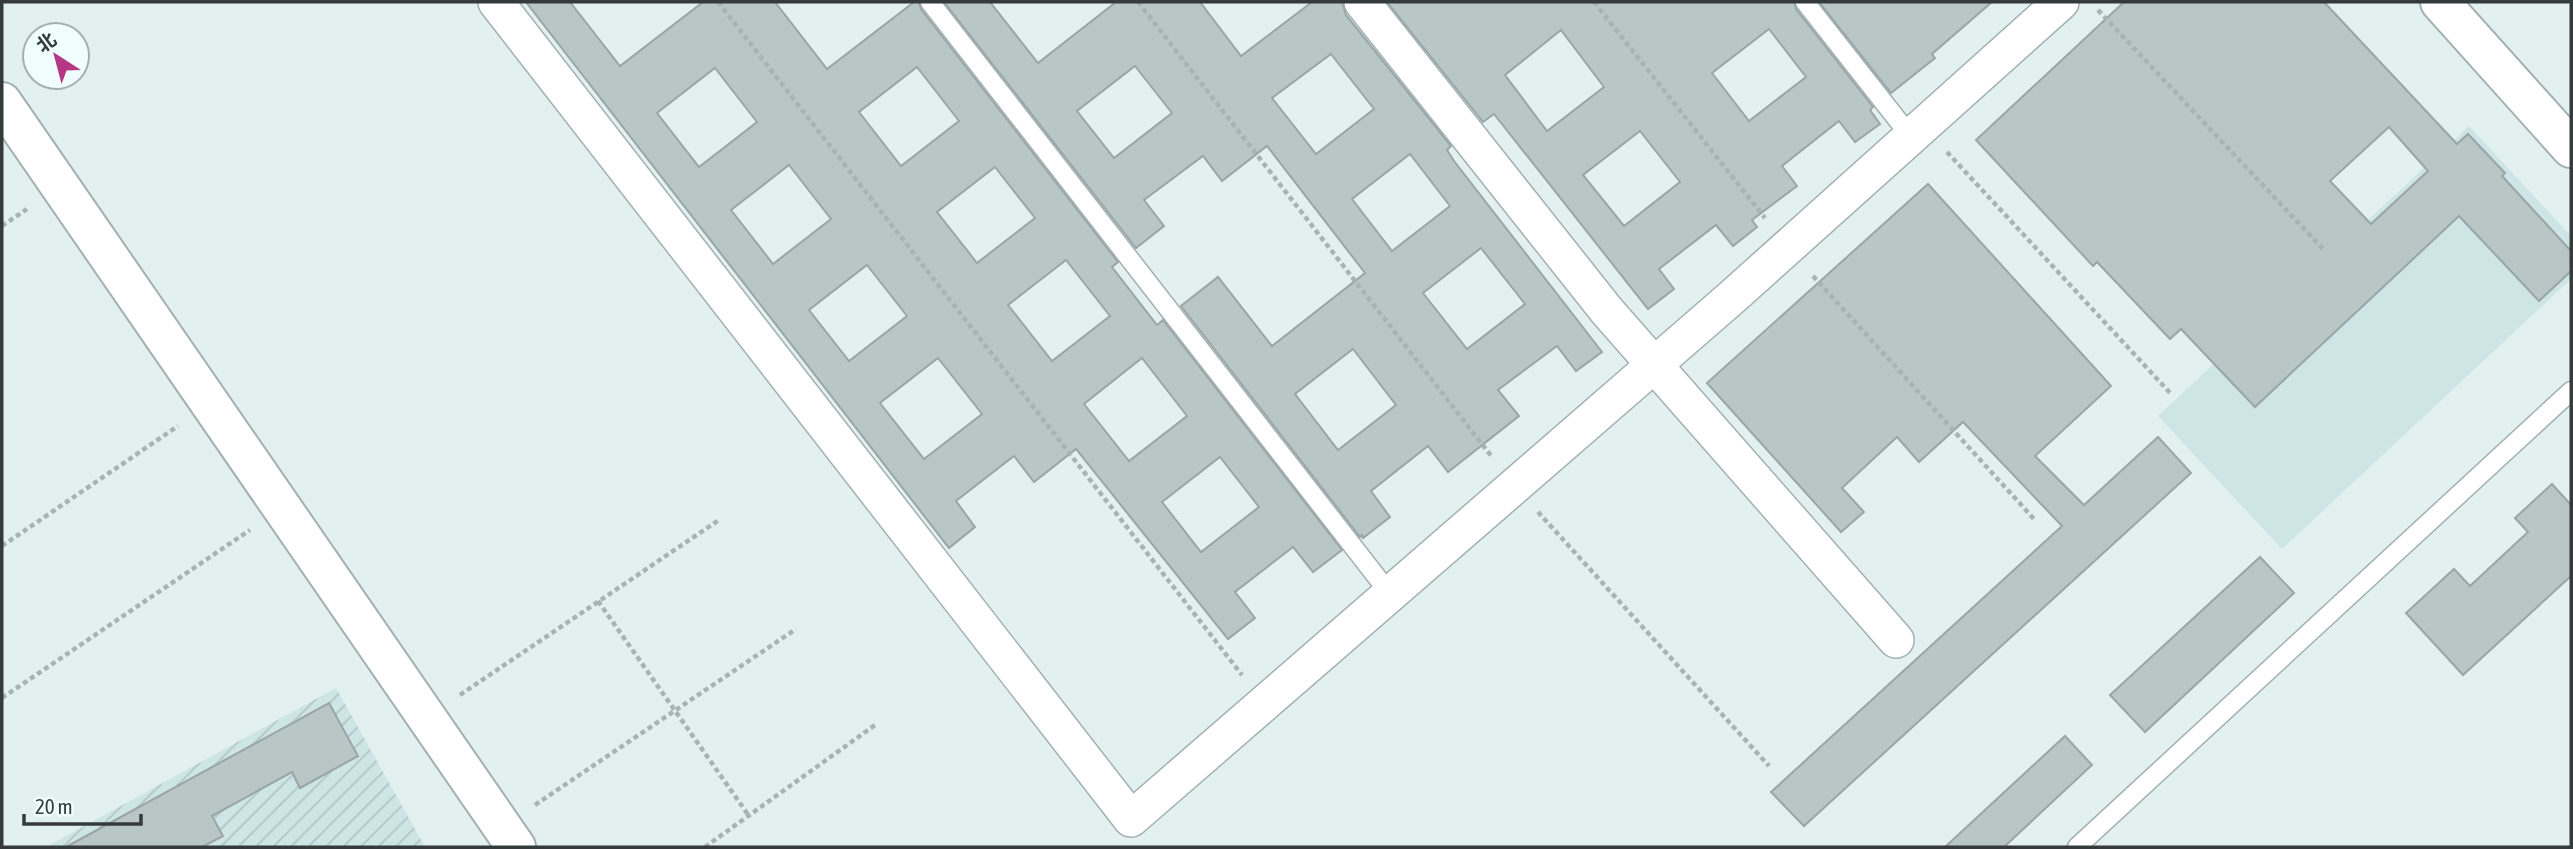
<svg xmlns="http://www.w3.org/2000/svg" width="2573" height="849" viewBox="0 0 2573 849" font-family="'Asap Condensed','Noto Sans SC',sans-serif">
  <defs>
    <pattern id="industrial-furrows" width="10" height="10" patternUnits="userSpaceOnUse" patternTransform="scale(1.75)"><rect width="10" height="10" fill="#cee5e5"/><path d="M-1 1l2-2M0 10L10 0M9 11l2-2" fill="none" stroke="#b2c5c5"/></pattern>
  </defs>
  <rect width="100%" height="100%" fill="#e2f0f0"/>
  <!-- built -->
  <polygon fill="#cee5e5" points="2469,126 2571,236 2571,279 2282,549 2158,416"/>
  <!-- industrial -->
  <polygon fill="url(#industrial-furrows)" points="336,688 425,847 46,847"/>
  <!-- building -->
  <g fill="#b9c6c6" stroke="#99a5a6" stroke-width="2" fill-rule="evenodd">
    <path d="M526,2h44l50,64 83,-64h72l52,67 87,-67h5l2,7 197,253 -6,5 45,58 6,-5 179,230 -29,22 -20,-25 -58,45 20,26 -27,21 -152,-190 -42,33 -20,-26 -58,45 19,26 -26,21zM917,67l42,54 -58,45 -42,-54zM715,68l42,54 -58,45 -42,-54zM789,165l42,54 -58,45 -42,-54zM995,167l40,51 -58,45 -40,-51zM1066,260l44,56 -58,45 -44,-56zM867,265l40,51 -58,45 -40,-51zM938,358l44,56 -58,45 -44,-56zM1142,358l45,58 -58,45 -45,-57zM1220,457l39,50 -58,45 -39,-50z"/>
    <path d="M944,2h46l48,61 78,-61h84l41,54 71,-54h30l4,13 105,131 -4,4 7,11 148,191 -26,19 -19,-25 -59,44 21,26 -71,56 -20,-26 -57,45 19,26 -27,21 -1,-3 -2,2 -179,-231 37,-29 54,69 93,-73 -98,-127 -45,35 -19,-25 -59,44 20,26 -28,22zM1331,54l43,55 -58,45 -44,-56zM1135,66l37,47 -58,45 -37,-47zM1410,154l40,52 -58,45 -40,-52zM1481,248l44,56 -58,45 -44,-56zM1353,349l43,56 -58,45 -43,-56z"/>
    <path d="M1387,2h407l2,7 77,98 -3,3 10,14 -25,18 -16,-21 -57,45 15,20 -45,34 5,7 -24,19 -17,-21 -57,44 15,20 -26,20 -154,-195 -11,8zM1769,29l37,48 -57,44 -37,-48zM1561,30l43,57 -57,44 -42,-56zM1640,131l40,51 -56,44 -41,-51z"/>
    <polygon points="1819,2 1992,2 1932,54 1935,58 1891,93"/>
    <path d="M2124,2h200l133,142 11,-10 37,39 -3,3 69,75v20l-32,30 -80,-85 -204,191 -74,-78 -11,10 -73,-77 -4,4 -117,-126zM2389,127l39,44 -57,53 -41,-43z"/>
    <polygon points="1928,184 2111,386 2035,456 2084,505 2158,437 2191,473 1804,826 1771,792 2062,526 1963,422 1919,462 1897,437 1842,488 1864,512 1841,532 1707,383"/>
    <polygon points="2552,484 2571,505 2571,576 2463,675 2406,613 2454,569 2470,586 2528,532 2515,518"/>
    <polygon points="2260,557 2294,593 2145,732 2110,695"/>
    <polygon points="329,703 358,756 300,788 292,772 212,816 223,836 202,847 66,847"/>
    <polygon points="2065,736 2092,765 2004,847 1945,847"/>
  </g>
  <g fill="none" stroke-linecap="round" stroke-linejoin="round">
    <defs>
      <g id="service">
        <polyline points="930,2 1390,594"/>
        <polyline points="1805,2 1911,137"/>
        <polyline points="2077,847 2571,391"/>
      </g>
      <g id="minor">
        <polyline points="496,2 1131,819 1730,299 2061,2"/>
        <polyline points="1362,2 1607,311 1896,640"/>
      </g>
      <g id="tertiary">
        <polyline points="2440,2 2571,148"/>
        <polyline points="2,102 516,847"/>
      </g>
    </defs>
    <!-- service casing -->
    <use href="#service" stroke="#a3b0b1" stroke-width="21"/>
    <!-- minor casing -->
    <use href="#minor" stroke="#a3b0b1" stroke-width="38"/>
    <!-- tertiary casing -->
    <use href="#tertiary" stroke="#a3b0b1" stroke-width="42"/>
    <!-- path -->
    <g stroke="#a8b3b3" stroke-width="4.5" stroke-dasharray="5 3.5" stroke-linecap="butt">
      <polyline points="718,2 1242,675"/>
      <polyline points="1138,2 1492,457"/>
      <polyline points="1594,2 1765,218"/>
      <polyline points="2098,10 2324,250"/>
      <polyline points="1947,152 2172,395"/>
      <polyline points="2,226 27,209"/>
      <polyline points="1813,276 2034,519"/>
      <polyline points="1538,512 1769,766"/>
      <polyline points="2,546 178,426"/>
      <polyline points="598,601 749,816"/>
      <polyline points="460,695 719,520"/>
      <polyline points="2,698 250,530"/>
      <polyline points="535,805 796,629"/>
      <polyline points="705,847 875,725"/>
    </g>
    <!-- service -->
    <use href="#service" stroke="#fff" stroke-width="18"/>
    <!-- minor -->
    <use href="#minor" stroke="#fff" stroke-width="35"/>
    <!-- tertiary -->
    <use href="#tertiary" stroke="#fff" stroke-width="38"/>
  </g>
  <!-- border -->
  <rect width="2573" height="849" fill="none" stroke="#353b3b" stroke-width="7"/>
  <!-- north arrow -->
  <g transform="translate(56 56) rotate(324)"><circle r="33" fill="#effdfd" stroke="#a5afaf" stroke-width="2"/>
  <path d="M0-5L12 26L0 18L-12 26Z" fill="#b63783"/>
  <text y="-10" font-size="19" font-weight="bold" text-anchor="middle" fill="#353b3b">北</text>
  </g>
  <!-- scale -->
  <path d="M24 814v10h117v-10" fill="none" stroke="#353b3b" stroke-width="3.5"/>
  <text x="35" y="814" font-size="21" fill="#353b3b" stroke="#effdfd" stroke-width="5" paint-order="stroke">20 m</text>
</svg>
